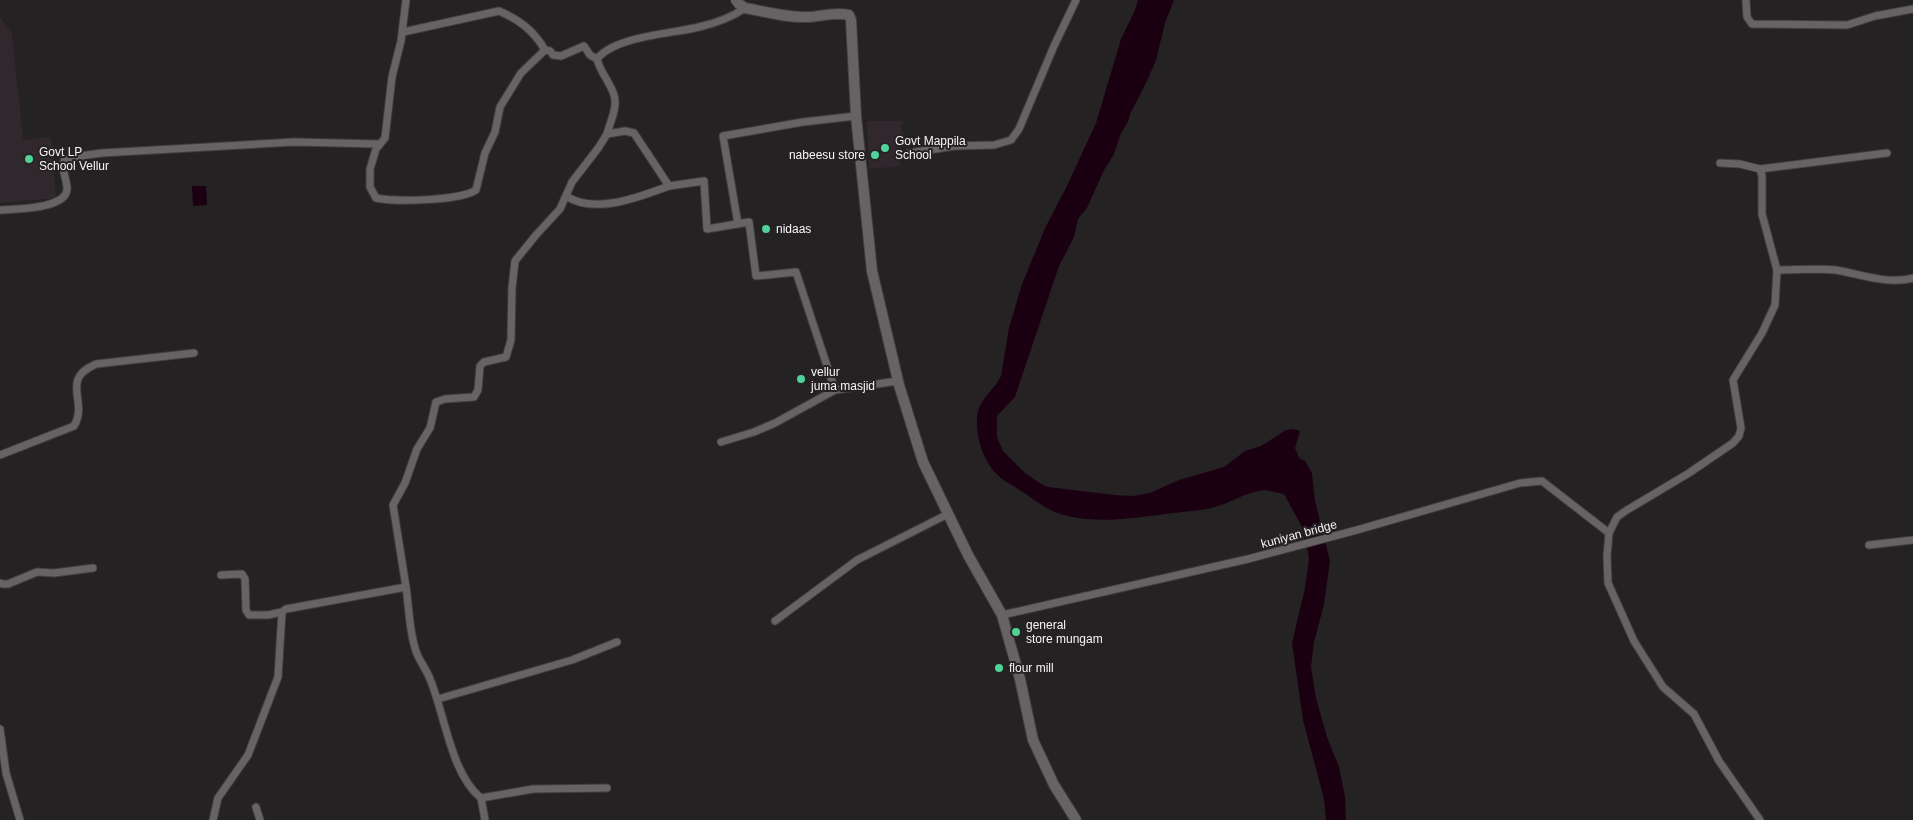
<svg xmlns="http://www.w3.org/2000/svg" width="1913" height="820" viewBox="0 0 1913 820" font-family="Helvetica,sans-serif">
  <rect width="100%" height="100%" fill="#252224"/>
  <!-- built -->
  <g fill="#31282e">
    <polygon points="0,17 12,33 23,140 51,137 56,198 0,203"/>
    <polygon points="867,121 903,121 901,125 904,141 900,154 900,166 869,169"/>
  </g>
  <!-- water -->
  <g fill="#1b0012">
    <path d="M1138,0h36l-9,23 -9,37 -9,21 -17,33 -2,8 -7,11 -7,21 -10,16 -17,38 -9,11 -4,18 -15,29 -44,131 -18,19v21l6,14 22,22 16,11 7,3 67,8 17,1 18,-3 29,-13 45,-13 21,-16 16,-5 25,-16 7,-1 7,2 -5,17 4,10 6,3 7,12 3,28 15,60 -6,43 -10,38 -3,25 5,31 11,39 12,30 6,30 1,23h-20l-2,-21 -21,-79 -11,-77 13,-55 4,-29 -1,-7 -7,-27 -17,-31 -19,-4 -7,1c-15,3 -28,12 -43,16 -13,4 -28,4 -41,6 -36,4 -74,12 -110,2 -19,-5 -30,-16 -46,-26 -4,-3 -9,-5 -13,-8 -20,-13 -29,-40 -28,-63 1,-19 17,-27 24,-42l8,-48 13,-44 24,-58 20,-38 30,-65 25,-84 14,-29z"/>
    <polygon points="192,186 206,186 207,205 193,206"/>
  </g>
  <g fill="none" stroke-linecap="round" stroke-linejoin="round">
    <defs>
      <g id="street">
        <path d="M406,0l-5,41 -9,36 -7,61 -9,11 -6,20v18l6,11c20,4 83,3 100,-8l9,-37 10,-21 5,-25 21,-34 24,-23 5,1 3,4 8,1 23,-10 6,9 7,4"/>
        <polyline points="1746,0 1747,17 1752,24 1847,25 1875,16 1913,9"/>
        <path d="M745,8c-14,10 -29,15 -46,19 -28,7 -84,9 -102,32 3,13 13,23 17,36 4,12 -4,27 -7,39l18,-3 9,2 35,53 35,-5 3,48 42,-7 7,54 40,-4 39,118 63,-9"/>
        <path d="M403,32l96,-21c21,9 35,20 46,39"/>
        <polyline points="909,153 955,146 994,145 1011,140 1019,129 1054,46 1076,0"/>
        <polyline points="1720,163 1740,164 1760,169 1762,176 1762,214 1777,270"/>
        <polyline points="1760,169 1887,153"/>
        <path d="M566,196c29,19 73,1 103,-10"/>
        <path d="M0,210c15,-1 68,-1 67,-22 0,-9 -6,-17 -3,-27l9,-4 29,-4 192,-11 86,2"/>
        <polyline points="738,224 723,136 803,122 856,116"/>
        <polyline points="721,442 754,432 775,423 835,390"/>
        <path d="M0,455l74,-29c15,-25 -15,-46 22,-62l98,-11"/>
        <polyline points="1869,545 1913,540"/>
        <polyline points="221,575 242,574 245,579 246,610 249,615 268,615 282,612"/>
        <polyline points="0,583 3,584 8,584 37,572 54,573 93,568"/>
        <polyline points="406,587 393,505 405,483 417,449 430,428 436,402 445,399 474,397 478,390 480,366 484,362 506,357 511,340 512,288 515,261 536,235 560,209 572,182 599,147 607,134"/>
        <polyline points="1002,615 1248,559 1357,530 1520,483 1542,481 1609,533"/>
        <polyline points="775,621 857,560 948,514"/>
        <polyline points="438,699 572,660 617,642"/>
        <polyline points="0,729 6,773 20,820"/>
        <polyline points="481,798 485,820"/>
        <polyline points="256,807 260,820"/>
        <path d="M213,820l5,-22 30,-43 30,-78 4,-65 4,-3 120,-22c3,20 3,42 9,61 3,12 11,20 15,31 15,36 21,95 51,119l52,-9 74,-1"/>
        <path d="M1760,820l-41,-59 -25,-47 -31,-27 -29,-46 -26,-58 -1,-27 2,-23 8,-16 10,-7 62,-37 44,-30 6,-7 2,-8 -8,-48 29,-47 13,-28 2,-35c19,0 40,-2 59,0 24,4 52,15 77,8"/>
      </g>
      <path id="secondary" d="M736,0l3,4 6,4c21,4 43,10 64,9 13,-1 26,-5 40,-2l2,5 5,96 16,155 27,114 24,77 45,93 34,60 18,64 13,61 21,45 22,35"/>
    </defs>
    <!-- street casing -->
    <use href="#street" stroke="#413e40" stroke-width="9"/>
    <!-- secondary casing -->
    <use href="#secondary" stroke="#413e40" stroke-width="12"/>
    <!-- street -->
    <use href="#street" stroke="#676365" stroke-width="7"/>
    <!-- secondary -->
    <use href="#secondary" stroke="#676365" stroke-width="10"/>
  </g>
  <!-- markers -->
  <g fill="#50d398" stroke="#252224" stroke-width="2">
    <circle cx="885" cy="148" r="5"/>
    <circle cx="875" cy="155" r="5"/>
    <circle cx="29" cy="159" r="5"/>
    <circle cx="766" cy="229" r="5"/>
    <circle cx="801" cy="379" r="5"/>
    <circle cx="1016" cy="632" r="5"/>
    <circle cx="999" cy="668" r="5"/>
  </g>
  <g text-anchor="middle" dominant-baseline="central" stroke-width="4" stroke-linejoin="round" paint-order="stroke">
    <!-- poi labels -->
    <g font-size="12" fill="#f7f4f6" stroke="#252224" text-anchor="start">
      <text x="895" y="141">Govt Mappila<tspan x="895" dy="14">School</tspan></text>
      <text x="39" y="152">Govt LP<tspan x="39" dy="14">School Vellur</tspan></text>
      <text x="865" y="155" text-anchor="end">nabeesu store</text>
      <text x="776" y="229">nidaas</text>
      <text x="811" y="372">vellur<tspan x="811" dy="14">juma masjid</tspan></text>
      <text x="1026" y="625">general<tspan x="1026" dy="14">store mungam</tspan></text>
      <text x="1009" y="668">flour mill</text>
    </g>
    <!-- street labels -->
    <g font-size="12" fill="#f7f4f6" stroke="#252224">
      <text transform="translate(1299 534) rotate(-15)">kuniyan bridge</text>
    </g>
  </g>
</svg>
